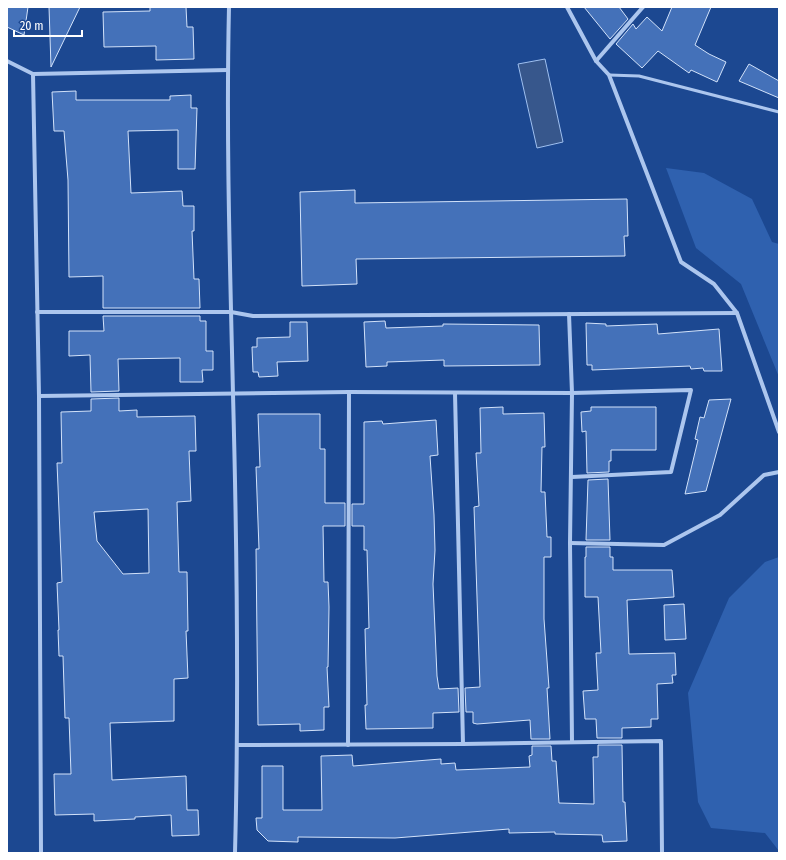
<svg xmlns="http://www.w3.org/2000/svg" width="786" height="860" viewBox="0 0 786 860" font-family="'Fira Sans Condensed',sans-serif">
  <rect width="100%" height="100%" fill="#1c4891"/>
  <!-- green -->
  <g fill="#2f61af">
    <polygon points="666,168 704,173 752,199 772,242 779,244 779,377 741,284 696,248"/>
    <polygon points="779,557 779,851 765,833 711,828 698,802 688,693 729,598 765,562"/>
  </g>
  <!-- water -->
  <polygon fill="#37578c" stroke="#9fc0f0" points="545,59 563,142 537,148 518,64"/>
  <!-- building -->
  <g fill="#4471b9" stroke="#d2e2fa" fill-rule="evenodd">
    <polygon points="7,7 28,7 24,35 7,27"/>
    <polygon points="49,7 80,7 51,67"/>
    <polygon points="150,7 186,7 187,27 193,27 194,59 156,60 156,46 104,47 103,12 150,11"/>
    <polygon points="584,7 619,7 628,19 610,39"/>
    <polygon points="672,7 711,7 695,45 709,54 726,62 717,82 691,70 689,73 658,51 642,68 616,44 633,24 636,29 647,17 662,31"/>
    <polygon points="749,64 779,81 779,98 739,81"/>
    <polygon points="76,91 76,100 170,100 170,96 191,95 191,108 197,108 195,169 178,169 178,130 128,131 131,193 182,191 183,206 194,206 194,231 192,231 194,279 199,279 200,308 103,308 103,276 69,277 68,180 64,131 54,131 52,92"/>
    <polygon points="355,190 355,203 627,199 628,236 624,236 625,256 356,259 357,284 302,286 300,192"/>
    <polygon points="103,316 200,316 200,321 206,321 206,351 213,351 213,370 202,370 203,382 180,382 180,358 118,359 119,391 91,392 90,355 69,356 69,331 104,331"/>
    <polygon points="385,321 386,328 443,326 443,324 539,325 540,365 444,366 444,360 387,362 387,366 366,367 364,322"/>
    <polygon points="290,322 307,322 308,361 277,362 278,376 259,377 258,372 253,372 252,347 257,347 257,338 290,337"/>
    <polygon points="586,323 606,324 606,326 657,324 658,334 719,329 722,371 704,371 703,368 691,369 690,366 592,370 592,365 587,365"/>
    <path d="M119,398v13l18,-1v7l58,-1 1,35h-7l2,50 -14,1 2,70h8l1,59h-2l2,47 -14,1v42l-64,2 2,57 74,-4 1,34h11l1,25 -27,1 -1,-21 -36,2v2l-41,2v-7l-39,1 -1,-41h17l-2,-56h-4l-2,-62h-4l-1,-26h1l-2,-47 5,-1 -5,-119h5l-1,-51 30,-1v-12zM148,509l1,64 -26,1 -26,-33 -3,-29z"/>
    <polygon points="731,399 706,491 685,494 698,440 695,439 700,417 704,418 709,400"/>
    <polygon points="503,407 503,414 544,413 545,447 542,447 541,492 545,492 547,537 551,537 551,557 544,557 544,619 549,688 547,688 550,739 531,739 530,720 477,724 473,723 473,712 466,712 465,688 480,687 474,507 479,506 476,453 481,453 480,408"/>
    <polygon points="591,407 656,407 656,450 611,450 611,461 609,461 609,472 587,473 586,431 582,432 581,412 591,411"/>
    <polygon points="258,414 320,414 320,449 325,449 325,503 345,503 345,526 323,526 324,582 328,582 329,607 328,667 327,667 329,707 324,707 324,730 300,731 300,724 258,725 256,549 259,549 256,467 260,467"/>
    <polygon points="436,420 438,455 430,456 434,515 435,550 433,584 437,676 439,689 458,688 459,712 433,713 433,728 366,729 365,705 367,705 365,629 369,628 367,550 364,550 364,526 352,526 352,504 364,504 364,422 382,421 383,424"/>
    <polygon points="608,479 610,540 586,540 588,480"/>
    <polygon points="586,547 610,547 610,557 613,557 613,570 672,570 674,597 627,600 629,654 675,653 676,675 672,675 673,683 657,684 658,719 651,719 651,727 622,728 622,738 597,738 596,719 585,719 583,691 598,690 596,653 601,653 598,597 585,597 585,557 586,557"/>
    <polygon points="684,604 686,639 665,640 664,605"/>
    <polygon points="598,745 622,745 623,802 625,802 627,841 603,842 602,835 555,834 555,832 509,833 509,829 395,838 298,837 298,842 268,841 257,830 256,818 262,818 262,766 283,766 283,810 322,810 321,756 352,755 353,766 441,759 441,764 455,763 456,770 530,767 529,756 532,755 532,746 551,746 552,761 556,761 559,803 594,804 593,757 598,757"/>
  </g>
  <g fill="none" stroke-linecap="round" stroke-linejoin="round">
    <!-- lane -->
    <polyline stroke="#acc6ee" stroke-width="3" points="609,75 639,76 779,112"/>
    <!-- street -->
    <g stroke="#acc6ee" stroke-width="4">
      <path d="M229,7c-3,129 1,258 4,387 4,153 6,306 2,459"/>
      <polyline points="567,7 596,61 609,75 681,262 714,284 737,313 779,432"/>
      <polyline points="7,61 33,74 228,70"/>
      <polyline points="596,61 643,7"/>
      <polyline points="33,74 39,396 41,853"/>
      <polyline points="37,312 231,312 253,316 737,313"/>
      <polyline points="569,314 572,393 570,543 572,742"/>
      <polyline points="455,393 463,744"/>
      <polyline points="39,396 349,392 572,393 691,390 671,472 572,477"/>
      <polyline points="570,543 664,545 720,515 764,475 779,472"/>
      <polyline points="238,745 463,744 661,741 662,853"/>
      <polyline points="348,745 349,392"/>
    </g>
  </g>
  <!-- border -->
  <rect width="786" height="860" fill="none" stroke="#ffffff" stroke-width="16"/>
  <!-- scale -->
  <path d="M14 30v6h68v-6" fill="none" stroke="#ffffff" stroke-width="2"/>
  <text x="20" y="30" font-size="12" fill="#ffffff" stroke="#1c4891" stroke-width="3" paint-order="stroke">20 m</text>
</svg>
